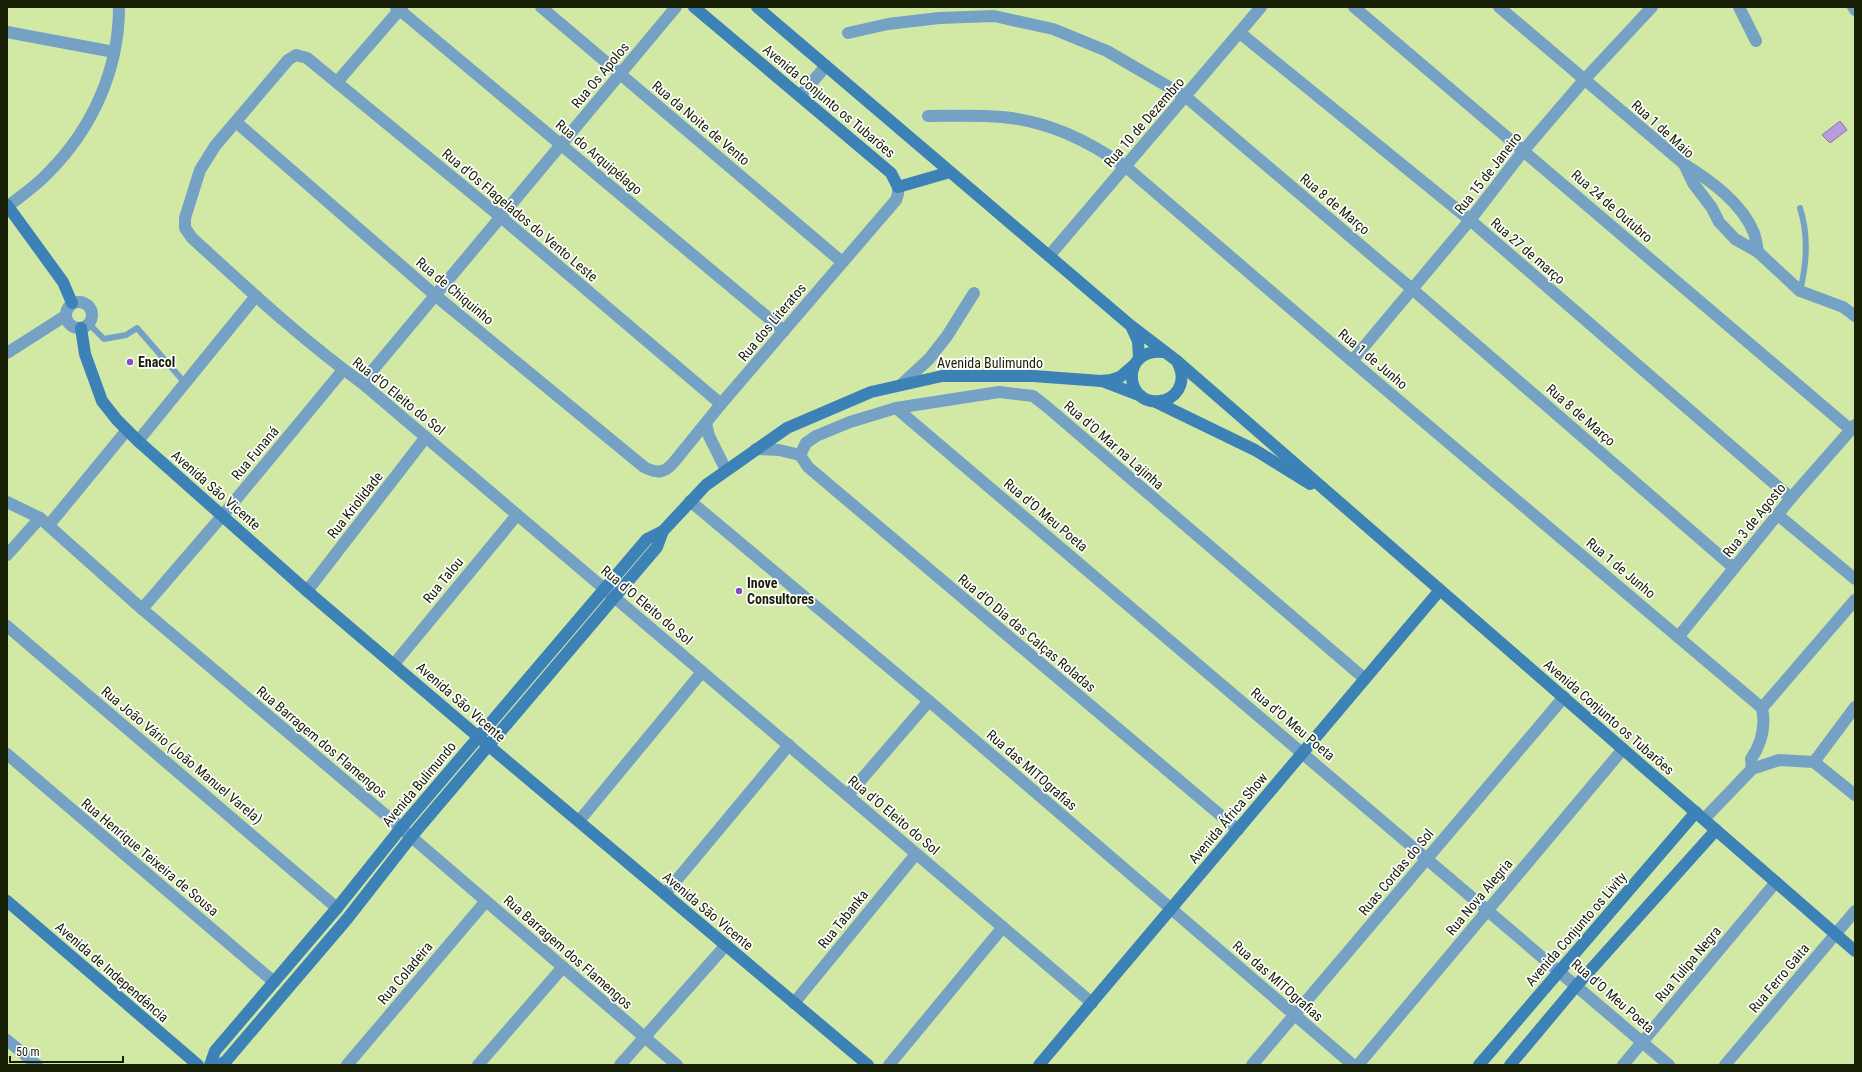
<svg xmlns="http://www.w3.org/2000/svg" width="1862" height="1072" viewBox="0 0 1862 1072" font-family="'Roboto Condensed',sans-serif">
  <rect width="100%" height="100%" fill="#d1e9a4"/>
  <!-- water -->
  <polygon fill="#b99cdf" stroke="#88769e" points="1840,121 1847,130 1830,143 1822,135"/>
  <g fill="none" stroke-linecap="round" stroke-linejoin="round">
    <!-- lane -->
    <g stroke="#75a1c5" stroke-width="6">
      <path d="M1800,291c7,-28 9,-55 0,-83"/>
      <polyline points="89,324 104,339 126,335 137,328 185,383"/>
    </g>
    <!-- street -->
    <g stroke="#75a1c5" stroke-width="12">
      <polyline points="396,7 784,331"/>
      <polyline points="541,7 842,262"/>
      <polyline points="1354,7 1851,430"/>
      <polyline points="1499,7 1684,164 1693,183 1712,208 1719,222 1735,239 1758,252 1800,291 1843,307 1855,316"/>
      <polyline points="1739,7 1756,41"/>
      <polyline points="1853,7 1855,10"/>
      <polyline points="7,32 114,52"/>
      <polyline points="848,33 888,24 939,18 994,16 1053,29 1107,51 1186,97 1412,289 1734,568"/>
      <polyline points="1240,33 1470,220 1791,498"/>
      <polyline points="337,82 402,7"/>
      <polyline points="800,96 826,66"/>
      <path d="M928,116c25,0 50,-1 74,1 47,4 86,24 124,50l226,194 410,347"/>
      <path d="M236,122l200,174 208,171c13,7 21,6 30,-5l47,-58 175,-204 2,-6v-7"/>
      <path d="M1684,164c27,17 58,39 70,69 2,6 3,13 4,19"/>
      <path d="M8,206c13,-10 28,-20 40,-33 44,-44 71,-103 71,-166"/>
      <polyline points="1049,256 1261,7"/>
      <circle cx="79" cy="315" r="13"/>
      <polyline points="7,353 65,316"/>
      <polyline points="1352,361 1470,220 1524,150 1584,80 1652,7"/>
      <polyline points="362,383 676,7"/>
      <polyline points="902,384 929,359 947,336 974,293"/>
      <path d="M721,404l-219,-186 -195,-160 -11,-3 -8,5 -73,86 -15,24 -15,48v10l7,10c55,50 110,102 170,145l730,620"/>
      <polyline points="896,408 1669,1065"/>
      <polyline points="706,423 709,436 726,470"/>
      <polyline points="138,441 256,296"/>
      <polyline points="756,449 779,450 800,455"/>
      <polyline points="800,455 806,443 816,436 850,422 896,408 999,392 1033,396 1046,406 1365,679"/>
      <polyline points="800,455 808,467 1238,830"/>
      <polyline points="690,501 929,701 1353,1065"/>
      <polyline points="7,502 40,518 142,609 401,828 677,1065"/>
      <polyline points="1778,515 1855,579"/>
      <polyline points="49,525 127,430"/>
      <polyline points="7,555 40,518"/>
      <polyline points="307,591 426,437"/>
      <polyline points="142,609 223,515 343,370"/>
      <polyline points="7,626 337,908"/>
      <polyline points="1679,636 1791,498 1855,425"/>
      <polyline points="394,664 517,515"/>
      <polyline points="1762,708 1855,600"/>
      <polyline points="7,754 274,982"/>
      <polyline points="1814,762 1855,707"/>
      <polyline points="1814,762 1855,795"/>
      <path d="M1752,769l-1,-10c11,-16 15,-32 11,-51"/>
      <polyline points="848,795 929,701"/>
      <polyline points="1704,819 1752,769 1779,760 1814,762"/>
      <polyline points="579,821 702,672"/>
      <polyline points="665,894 789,745"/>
      <polyline points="794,1003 916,854"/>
      <polyline points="7,1040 37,1065"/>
      <polyline points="347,1065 486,901"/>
      <polyline points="478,1065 563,967"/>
      <polyline points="620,1065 726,945"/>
      <polyline points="889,1065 1003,927"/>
      <polyline points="1252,1065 1564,697"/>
      <polyline points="1358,1065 1623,749"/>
      <polyline points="1623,1065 1776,882"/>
      <polyline points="1725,1065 1855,911"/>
    </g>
    <!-- secondary -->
    <g stroke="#3c82b7" stroke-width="12">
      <polyline points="694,7 891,173 898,187 950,172"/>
      <path d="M757,7l373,318 47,36c5,10 7,19 1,29 -4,6 -10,10 -18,11 -36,5 -40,-53 3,-49"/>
      <polyline points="7,205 63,282 72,303"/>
      <polyline points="81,328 85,354 102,401 117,420 138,441 307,591 489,746 868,1065"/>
      <polyline points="1132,328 1138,341 1139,358"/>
      <polyline points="1177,361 1855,951"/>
      <polyline points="1102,381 1141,396"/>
      <polyline points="1156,402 1255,450 1310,484"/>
      <polyline points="7,901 198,1065"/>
      <polyline points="210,1065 215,1051 337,908 401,828 647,539 663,531 706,485 787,428 871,392 942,376 1033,376 1101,381 1111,380 1120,377 1134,365"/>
      <polyline points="219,1065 226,1061 347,919 411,837 657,547 663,531"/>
      <polyline points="1039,1065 1440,590"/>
      <polyline points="1479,1065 1696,812"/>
      <polyline points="1510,1065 1577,985 1716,830"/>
    </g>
  </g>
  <!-- markers -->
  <g fill="#884dc3" stroke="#fff" stroke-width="1.5">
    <circle cx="130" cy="362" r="4"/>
    <circle cx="739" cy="591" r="4"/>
  </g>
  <g text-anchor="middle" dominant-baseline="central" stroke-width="3.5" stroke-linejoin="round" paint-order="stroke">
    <!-- street labels -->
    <g font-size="14" fill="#171f05" stroke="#fff">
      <text transform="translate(600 75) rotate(-50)">Rua Os Apolos</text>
      <text transform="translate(829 101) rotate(40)">Avenida Conjunto os Tubarões</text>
      <text transform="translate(1144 122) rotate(-49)">Rua 10 de Dezembro</text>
      <text transform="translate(701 123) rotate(40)">Rua da Noite de Vento</text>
      <text transform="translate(1663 129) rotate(42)">Rua 1 de Maio</text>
      <text transform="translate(599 157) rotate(40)">Rua do Arquipélago</text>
      <text transform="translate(1488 173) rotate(-52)">Rua 15 de Janeiro</text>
      <text transform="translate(1335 204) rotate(40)">Rua 8 de Março</text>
      <text transform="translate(1612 206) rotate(41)">Rua 24 de Outubro</text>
      <text transform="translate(520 215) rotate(40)">Rua d'Os Flagelados do Vento Leste</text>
      <text transform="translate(1528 251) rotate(41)">Rua 27 de março</text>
      <text transform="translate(455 291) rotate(40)">Rua de Chiquinho</text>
      <text transform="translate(772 322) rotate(-50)">Rua dos Literatos</text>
      <text transform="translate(1373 359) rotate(40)">Rua 1 de Junho</text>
      <text x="990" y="363">Avenida Bulimundo</text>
      <text transform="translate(399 396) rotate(39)">Rua d'O Eleito do Sol</text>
      <text transform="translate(1581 415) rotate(41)">Rua 8 de Março</text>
      <text transform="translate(1114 445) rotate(41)">Rua d'O Mar na Lajinha</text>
      <text transform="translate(255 453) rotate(-50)">Rua Funaná</text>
      <text transform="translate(216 490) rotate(41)">Avenida São Vicente</text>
      <text transform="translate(355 505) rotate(-52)">Rua Kriolidade</text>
      <text transform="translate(1046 515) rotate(40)">Rua d'O Meu Poeta</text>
      <text transform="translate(1754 520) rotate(-51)">Rua 3 de Agosto</text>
      <text transform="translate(1621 568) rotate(40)">Rua 1 de Junho</text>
      <text transform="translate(443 580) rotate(-51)">Rua Talou</text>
      <text transform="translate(647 605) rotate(40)">Rua d'O Eleito do Sol</text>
      <text transform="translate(1027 633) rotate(40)">Rua d'O Dia das Calças Roladas</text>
      <text transform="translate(461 702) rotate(41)">Avenida São Vicente</text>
      <text transform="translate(1609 717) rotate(41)">Avenida Conjunto os Tubarões</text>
      <text transform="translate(1293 724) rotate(40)">Rua d'O Meu Poeta</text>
      <text transform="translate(322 742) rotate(40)">Rua Barragem dos Flamengos</text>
      <text transform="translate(182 755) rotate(40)">Rua João Vário (João Manuel Varela)</text>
      <text transform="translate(1032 770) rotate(41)">Rua das MITOgrafias</text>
      <text transform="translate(419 784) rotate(-50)">Avenida Bulimundo</text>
      <text transform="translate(894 815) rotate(40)">Rua d'O Eleito do Sol</text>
      <text transform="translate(1228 818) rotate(-50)">Avenida África Show</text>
      <text transform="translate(150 857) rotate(40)">Rua Henrique Teixeira de Sousa</text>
      <text transform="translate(1396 872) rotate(-50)">Ruas Cordas do Sol</text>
      <text transform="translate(1479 897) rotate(-50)">Rua Nova Alegria</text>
      <text transform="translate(708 911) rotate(40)">Avenida São Vicente</text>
      <text transform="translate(843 919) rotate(-51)">Rua Tabanka</text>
      <text transform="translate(1576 929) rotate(-49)">Avenida Conjunto os Livity</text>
      <text transform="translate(568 952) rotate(41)">Rua Barragem dos Flamengos</text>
      <text transform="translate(1688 964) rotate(-50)">Rua Tulipa Negra</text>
      <text transform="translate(112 972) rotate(41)">Avenida de Independência</text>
      <text transform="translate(405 973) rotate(-50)">Rua Coladeira</text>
      <text transform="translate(1779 978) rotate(-50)">Rua Ferro Gaita</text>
      <text transform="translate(1278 981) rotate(41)">Rua das MITOgrafias</text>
      <text transform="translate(1613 996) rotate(41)">Rua d'O Meu Poeta</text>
    </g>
    <!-- poi labels -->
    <g font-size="14" font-weight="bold" fill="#171f05" stroke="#fff" text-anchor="start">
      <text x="138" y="362">Enacol</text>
      <text x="747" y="583">Inove<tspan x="747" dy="16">Consultores</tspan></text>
    </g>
  </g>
  <!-- border -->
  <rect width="1862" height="1072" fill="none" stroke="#171f05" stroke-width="16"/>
  <!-- scale -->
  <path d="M10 1056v6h113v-6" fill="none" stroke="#171f05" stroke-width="2"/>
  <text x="16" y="1056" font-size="12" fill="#171f05" stroke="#ffffff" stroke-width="3" paint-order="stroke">50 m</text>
</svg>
